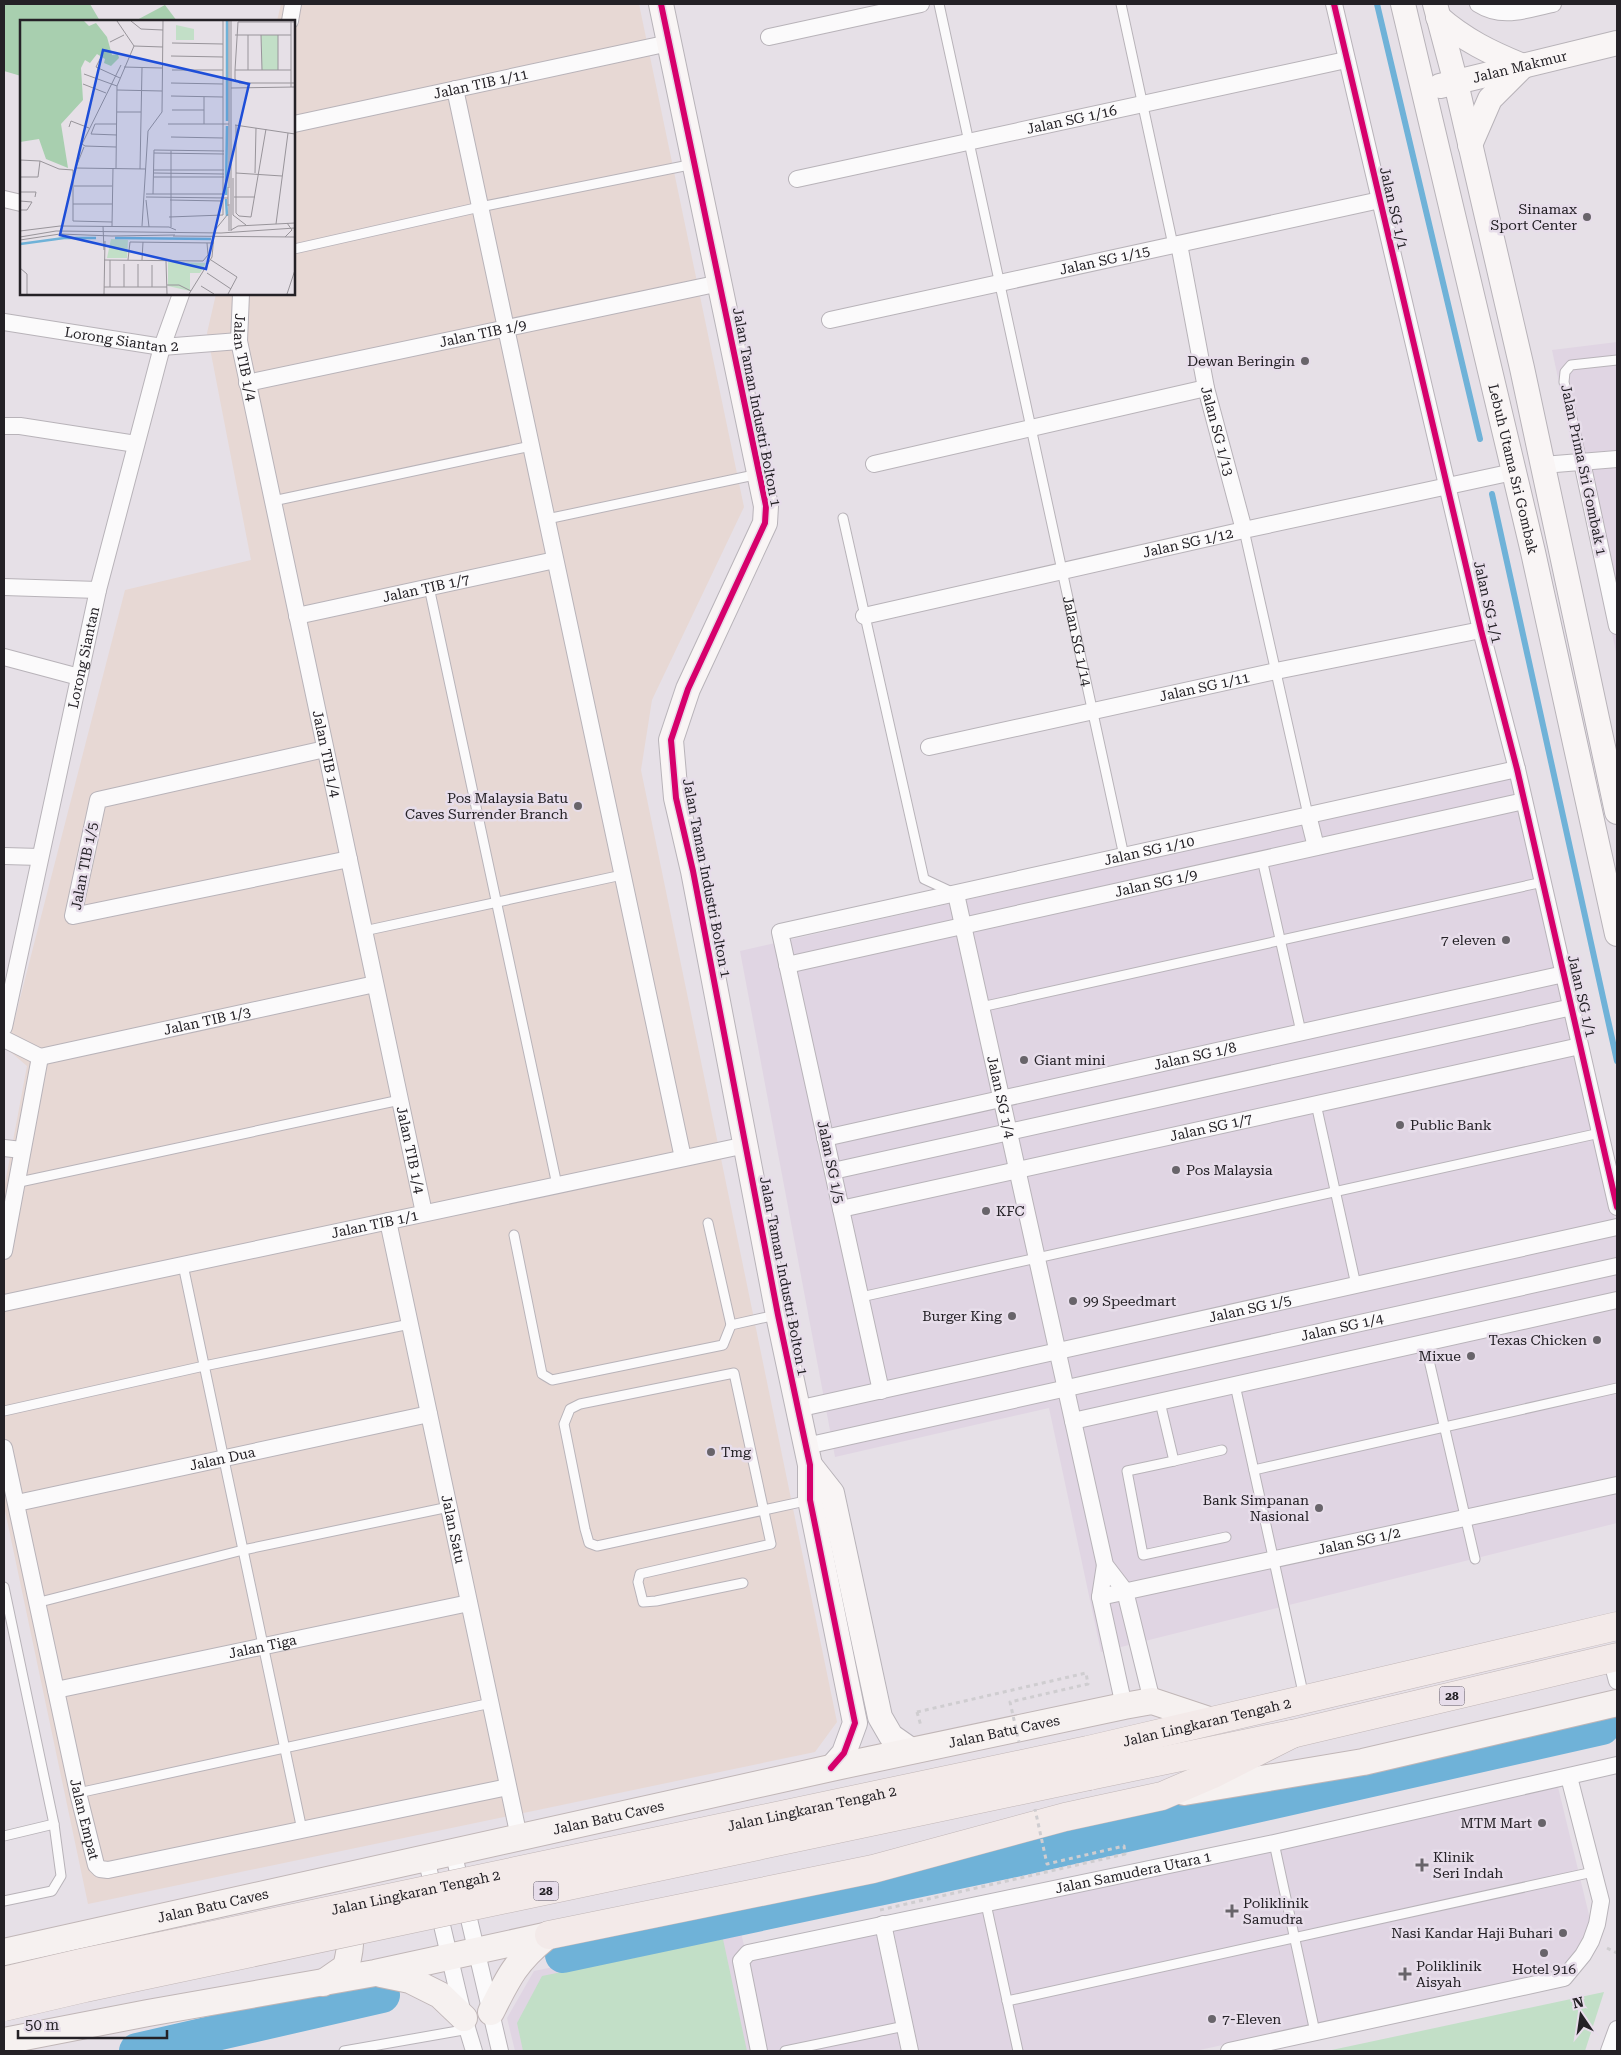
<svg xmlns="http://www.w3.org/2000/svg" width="1621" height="2055" viewBox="0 0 1621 2055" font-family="'Roboto Serif',serif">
  <rect width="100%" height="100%" fill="#e6e0e7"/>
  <!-- built -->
  <g fill="#e0d5e3">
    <polygon points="1617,342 1617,657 1552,350"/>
    <polygon points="1515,776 1617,1229 1617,1523 1101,1652 1049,1408 835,1457 740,951"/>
    <polygon points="1558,1787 1590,1919 1584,1938 1560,1972 1195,2051 515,2051 507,2018 534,1971 740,1929 748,1961"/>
  </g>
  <!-- industrial -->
  <polygon fill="#e7d8d4" points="281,4 639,4 744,507 652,700 641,770 837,1722 815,1752 88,1904 4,1506 4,1189 27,1066 7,1049 125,590 251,560 207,333 216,294 294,294 294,21 277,21"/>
  <!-- green -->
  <g fill="#c2dfc7">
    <polygon points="723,1939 747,2051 523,2051 517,2023 542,1976"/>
    <polygon points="1604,1992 1585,2051 1327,2051"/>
  </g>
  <!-- forest -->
  <g fill="#a8cfaf">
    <polygon points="4,4 90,4 100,21 21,21 21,76 4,71"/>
    <polygon points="165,5 177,21 135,21"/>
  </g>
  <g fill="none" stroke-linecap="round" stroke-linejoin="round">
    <!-- stream -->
    <g stroke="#6fb2d8" stroke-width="6">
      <polyline points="1377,4 1480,439"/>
      <polyline points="1492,494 1617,1061"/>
    </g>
    <!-- river -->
    <g stroke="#6fb2d8" stroke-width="36">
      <polyline points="563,1955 1029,1856 1602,1727"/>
      <polyline points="137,2051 382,1995"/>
    </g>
    <defs>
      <g id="lane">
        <path id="s1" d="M939,4l185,852"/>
        <polyline points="1121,4 1173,245"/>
        <polyline points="294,249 480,207 694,164"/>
        <polyline points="1582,462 1564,382 1565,372 1571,365 1617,360"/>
        <polyline points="273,501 531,446"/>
        <polyline points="843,518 924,879 954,893"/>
        <polyline points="547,519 759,474"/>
        <polyline points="1244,530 1308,815"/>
        <polyline points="429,587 557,1185"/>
        <polyline points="1262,859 1301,1032"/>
        <polyline points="364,931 622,875"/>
        <polyline points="981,1007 1543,882"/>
        <polyline points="1316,1104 1356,1285"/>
        <polyline points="15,1183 400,1100"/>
        <polyline points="708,1223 731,1325"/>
        <polyline points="514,1235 542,1374 552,1380 723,1345 731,1325 776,1315"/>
        <polyline points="183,1265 302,1830"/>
        <polyline points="861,1297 1600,1133"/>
        <polyline points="1425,1343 1475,1559"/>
        <polyline points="1235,1385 1304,1697"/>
        <polyline points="1160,1402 1174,1461 1222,1450"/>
        <polyline points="4,1411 204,1366 410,1324"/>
        <polyline points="1174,1461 1127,1471 1143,1555 1226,1537"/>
        <polyline points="1254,1470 1617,1388"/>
        <polyline points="743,1583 656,1601 643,1602 638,1582 640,1574 771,1544 734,1373 580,1404 570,1409 564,1424 585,1529 589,1543 597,1546 764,1510 810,1500"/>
        <polyline points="4,1587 54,1824 61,1876 52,1891 4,1901"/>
        <polyline points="36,1603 243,1550 449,1507"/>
        <polyline points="78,1793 491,1703"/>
        <polyline points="4,1836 54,1824"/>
        <polyline points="1274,1843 1315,2032"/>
        <polyline points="986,1904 1018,2051"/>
        <polyline points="1007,2001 1593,1872"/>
        <polyline points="344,2051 469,2029"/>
        <polyline points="785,2051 905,2026"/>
      </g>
      <g id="street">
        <polyline points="1334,4 1481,630 1517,769 1617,1207"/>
        <path d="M1478,4c25,16 49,5 75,0"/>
        <polyline points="290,21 293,4"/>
        <polyline points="769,37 921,4"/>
        <polyline points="455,89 683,1158"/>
        <path id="s2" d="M294,124l375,-81"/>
        <path id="s3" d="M797,179l549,-119"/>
        <polyline points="4,199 21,203"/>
        <path id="s4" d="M1179,244l27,144 38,142"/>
        <path id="s5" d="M241,294l-2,47 185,872"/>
        <path id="s6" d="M830,320l550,-120"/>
        <path id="s7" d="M4,322l158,25 77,-6"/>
        <path id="s8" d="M247,383l473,-100"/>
        <polyline points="4,426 20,426 136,444"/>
        <polyline points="1582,462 1617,626"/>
        <polyline points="874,464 1206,388"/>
        <polyline points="1543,465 1617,459"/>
        <polyline points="4,587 98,590"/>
        <path id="s9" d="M297,616l258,-56"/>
        <path id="s10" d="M864,616l380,-86 269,-58"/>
        <polyline points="4,657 79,677"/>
        <path id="s11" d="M929,747l347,-76 205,-41"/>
        <polyline points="325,749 98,800 73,916 349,859"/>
        <polyline points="1308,815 1316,847"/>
        <polyline points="4,856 40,857"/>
        <path id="s12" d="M956,894l149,671 20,26 27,110"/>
        <path id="s13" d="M787,965l737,-164"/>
        <path id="s14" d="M4,1027l94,-437 64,-243 19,-53"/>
        <polyline points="4,1039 40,1057"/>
        <path id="s15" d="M40,1057l335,-73"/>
        <path id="s16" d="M825,1138l739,-164"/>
        <polyline points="4,1148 22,1150"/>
        <polyline points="833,1171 1572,1007"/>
        <path id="s17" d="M841,1209l739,-163"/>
        <path id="s18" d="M388,1221l131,616"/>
        <polyline points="4,1251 40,1057"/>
        <path id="s19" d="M4,1303l742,-158"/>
        <path id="s20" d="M881,1391l-101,-459 737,-163"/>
        <path id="s21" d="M797,1409l820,-182"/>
        <polyline points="1073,1421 1617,1300"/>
        <path id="s22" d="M806,1446l811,-180"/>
        <path id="s23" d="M4,1448l74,345 18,72 4,4 8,1 400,-83"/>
        <path id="s24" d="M17,1503l412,-89"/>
        <polyline points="1105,1565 1100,1597 1124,1706"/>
        <path id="s25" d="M1100,1597l517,-112"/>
        <polyline points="1611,1658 1617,1681"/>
        <path id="s26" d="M56,1690l413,-87"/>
        <polyline points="453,1851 500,2051"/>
        <polyline points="426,1858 464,2018 474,2051"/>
        <polyline points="883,1924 910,2051"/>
        <path id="s27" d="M759,2051l-18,-90 7,-8 526,-110 343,-78"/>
        <polyline points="1229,2051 1564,1978 1583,1955 1591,1941 1597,1924 1601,1901 1569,1777"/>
        <polyline points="1609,2051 1617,2029"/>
      </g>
      <g id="secondary">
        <polyline points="661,4 766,506 765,523 688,689 671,740 676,798 693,871 778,1315 810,1465 810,1500 855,1723 844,1753 831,1768"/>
        <path id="s28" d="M1403,4l130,548 84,382"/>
        <polyline points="1435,4 1456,83 1522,368 1617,812"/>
        <path d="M1438,17c26,23 53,36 85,49"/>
        <path id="s29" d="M1440,86l177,-43"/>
        <polyline points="1470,145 1490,99 1522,67"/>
        <polyline points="810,1465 832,1493 880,1717 891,1736 911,1750"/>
      </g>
      <g id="primary">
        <polyline points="1184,1792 1363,1762 1617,1703"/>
        <path id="s30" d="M4,1952l827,-184 293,-62 28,-5 60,20"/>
        <polyline points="381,1974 410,1980 440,1995 464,2018"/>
        <path d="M323,1983l23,-16c6,-23 6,-33 -4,-55"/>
        <path d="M491,2012c17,-34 25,-51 55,-75"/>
        <polyline points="4,2041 148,2013 375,1973 549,1935"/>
      </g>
      <g id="highway">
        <path id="s31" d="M1088,1750l529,-124"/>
        <polyline points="1089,1776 1292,1734 1617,1657"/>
        <polyline points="549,1935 873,1869 1065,1817 1162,1796 1211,1775 1292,1734"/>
      </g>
    </defs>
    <!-- lane casing -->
    <use href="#lane" stroke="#b8b3b9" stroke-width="11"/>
    <!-- street casing -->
    <use href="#street" stroke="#b8b3b9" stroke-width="18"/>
    <!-- secondary casing -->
    <use href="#secondary" stroke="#b8b3b9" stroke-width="26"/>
    <!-- primary casing -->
    <use href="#primary" stroke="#c0b6b7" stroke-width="28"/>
    <!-- highway casing -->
    <use href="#highway" stroke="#c0b6b7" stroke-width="29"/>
    <!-- path -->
    <g stroke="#cfcdd0" stroke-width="3" stroke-dasharray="4 4" stroke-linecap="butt">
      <polyline points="917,1712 921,1726"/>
      <polyline points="1607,1948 1617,1953"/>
    </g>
    <!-- lane -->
    <use href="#lane" stroke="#fbfafb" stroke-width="9"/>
    <!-- street -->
    <use href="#street" stroke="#fbfafb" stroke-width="16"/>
    <!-- secondary -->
    <use href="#secondary" stroke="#f9f5f5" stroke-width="24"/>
    <!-- primary -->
    <use href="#primary" stroke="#f6f1f0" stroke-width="26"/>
    <!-- highway -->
    <use href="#highway" stroke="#f3eae9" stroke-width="28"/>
    <defs>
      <g id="highway-bridge">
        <path id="s32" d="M4,1981l77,-18 1007,-213"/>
        <polyline points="4,2007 85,1988 1089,1776"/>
      </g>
    </defs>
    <!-- highway-bridge casing -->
    <use href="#highway-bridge" stroke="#c0b6b7" stroke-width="29" stroke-linecap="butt"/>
    <!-- path-bridge -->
    <g stroke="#cfcdd0" stroke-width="3" stroke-dasharray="4 4" stroke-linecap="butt">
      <polyline points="917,1712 1086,1673 1088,1684 1010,1702 1019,1742"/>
      <polyline points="880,1910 1125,1854 1124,1846 1047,1864 1035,1809"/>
    </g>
    <!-- highway-bridge -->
    <use href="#highway-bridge" stroke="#f3eae9" stroke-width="28"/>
    <defs>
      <g id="cycleway">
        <polyline points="661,4 766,506 765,523 688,689 671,740 676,798 693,871 778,1315 810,1465 810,1500 855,1723 844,1753 831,1768"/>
        <polyline points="1334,4 1481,630 1517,769 1617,1207"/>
      </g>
    </defs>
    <!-- cycleway casing -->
    <use href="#cycleway" stroke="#e7ddea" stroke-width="9"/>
    <!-- cycleway -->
    <use href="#cycleway" stroke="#d6006c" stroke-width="6"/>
  </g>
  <!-- markers -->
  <g fill="#68646a" stroke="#e7ddea" stroke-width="2">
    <circle cx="1587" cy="217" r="5"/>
    <circle cx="1305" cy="361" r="5"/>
    <circle cx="578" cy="806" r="5"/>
    <circle cx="1506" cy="940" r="5"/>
    <circle cx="1024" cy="1060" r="5"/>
    <circle cx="1400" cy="1125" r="5"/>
    <circle cx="1176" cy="1170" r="5"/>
    <circle cx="986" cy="1211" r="5"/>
    <circle cx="1073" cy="1301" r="5"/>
    <circle cx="1012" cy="1316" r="5"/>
    <circle cx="1597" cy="1340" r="5"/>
    <circle cx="1471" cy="1356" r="5"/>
    <circle cx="711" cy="1452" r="5"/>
    <circle cx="1319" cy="1508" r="5"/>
    <circle cx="1542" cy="1823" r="5"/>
    <path d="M1419.5 1857.5h5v5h5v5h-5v5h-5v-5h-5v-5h5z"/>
    <path d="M1229.5 1903.5h5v5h5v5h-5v5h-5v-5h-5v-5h5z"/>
    <circle cx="1563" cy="1933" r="5"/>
    <circle cx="1544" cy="1953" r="5"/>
    <path d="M1402.5 1966.5h5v5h5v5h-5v5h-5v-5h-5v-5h5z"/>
    <circle cx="1212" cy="2019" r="5"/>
  </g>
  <g text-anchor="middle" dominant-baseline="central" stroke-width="5" stroke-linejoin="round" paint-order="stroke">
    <!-- shield labels -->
    <g fill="#e7ddea" stroke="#5e5961" stroke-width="1">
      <rect x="1439.5" y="1686.5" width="25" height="19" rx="4"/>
      <rect x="533.5" y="1881.5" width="25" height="19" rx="4"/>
    </g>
    <g font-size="12" font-weight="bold" fill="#242126">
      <text x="1452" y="1696">28</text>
      <text x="546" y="1891">28</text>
    </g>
    <!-- street labels -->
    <g font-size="14" fill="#242126" stroke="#e7ddea">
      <text stroke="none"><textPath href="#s29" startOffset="82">Jalan Makmur</textPath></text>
      <text stroke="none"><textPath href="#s2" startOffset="191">Jalan TIB 1/11</textPath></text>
      <text stroke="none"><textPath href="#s3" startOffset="281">Jalan SG 1/16</textPath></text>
      <text transform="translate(1394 208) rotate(77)">Jalan SG 1/1</text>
      <text stroke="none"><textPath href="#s6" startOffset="281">Jalan SG 1/15</textPath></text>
      <text stroke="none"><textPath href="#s8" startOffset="241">Jalan TIB 1/9</textPath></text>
      <text stroke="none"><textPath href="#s7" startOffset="119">Lorong Siantan 2</textPath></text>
      <text stroke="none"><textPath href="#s5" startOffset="64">Jalan TIB 1/4</textPath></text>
      <text transform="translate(757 407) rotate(79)">Jalan Taman Industri Bolton 1</text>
      <text stroke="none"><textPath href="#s4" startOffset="191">Jalan SG 1/13</textPath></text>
      <text stroke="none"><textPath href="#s28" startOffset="478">Lebuh Utama Sri Gombak</textPath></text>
      <text transform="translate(1584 470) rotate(78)">Jalan Prima Sri Gombak 1</text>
      <text stroke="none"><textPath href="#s10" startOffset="332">Jalan SG 1/12</textPath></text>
      <text stroke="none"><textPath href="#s9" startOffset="132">Jalan TIB 1/7</textPath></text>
      <text transform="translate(1488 602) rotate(77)">Jalan SG 1/1</text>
      <text stroke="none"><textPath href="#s1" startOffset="652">Jalan SG 1/14</textPath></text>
      <text stroke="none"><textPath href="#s14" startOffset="378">Lorong Siantan</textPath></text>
      <text stroke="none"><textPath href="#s11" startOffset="282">Jalan SG 1/11</textPath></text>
      <text stroke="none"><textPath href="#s5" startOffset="469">Jalan TIB 1/4</textPath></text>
      <text stroke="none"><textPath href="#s20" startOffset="848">Jalan SG 1/10</textPath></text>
      <text transform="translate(84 866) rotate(-79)">Jalan TIB 1/5</text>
      <text transform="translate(707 878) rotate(79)">Jalan Taman Industri Bolton 1</text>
      <text stroke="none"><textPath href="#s13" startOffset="378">Jalan SG 1/9</textPath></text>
      <text transform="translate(1582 996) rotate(77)">Jalan SG 1/1</text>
      <text stroke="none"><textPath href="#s15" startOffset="171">Jalan TIB 1/3</textPath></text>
      <text stroke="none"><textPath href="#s16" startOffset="379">Jalan SG 1/8</textPath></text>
      <text stroke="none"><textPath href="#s12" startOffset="208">Jalan SG 1/4</textPath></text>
      <text stroke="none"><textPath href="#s17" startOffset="379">Jalan SG 1/7</textPath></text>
      <text stroke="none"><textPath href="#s5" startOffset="874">Jalan TIB 1/4</textPath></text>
      <text transform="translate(831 1162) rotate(78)">Jalan SG 1/5</text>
      <text stroke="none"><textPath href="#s19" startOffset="379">Jalan TIB 1/1</textPath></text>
      <text transform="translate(784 1276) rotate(79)">Jalan Taman Industri Bolton 1</text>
      <text stroke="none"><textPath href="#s21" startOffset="464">Jalan SG 1/5</textPath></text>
      <text stroke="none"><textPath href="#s22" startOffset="549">Jalan SG 1/4</textPath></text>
      <text stroke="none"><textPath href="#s24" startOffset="210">Jalan Dua</textPath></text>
      <text stroke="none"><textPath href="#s18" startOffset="315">Jalan Satu</textPath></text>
      <text stroke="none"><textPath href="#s25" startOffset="265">Jalan SG 1/2</textPath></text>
      <text stroke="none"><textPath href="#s26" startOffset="211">Jalan Tiga</textPath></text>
      <text stroke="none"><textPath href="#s31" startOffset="122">Jalan Lingkaran Tengah 2</textPath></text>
      <text stroke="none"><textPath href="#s30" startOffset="1024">Jalan Batu Caves</textPath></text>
      <text stroke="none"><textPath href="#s32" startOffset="826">Jalan Lingkaran Tengah 2</textPath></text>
      <text stroke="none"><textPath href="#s30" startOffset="619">Jalan Batu Caves</textPath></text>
      <text stroke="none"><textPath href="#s23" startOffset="380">Jalan Empat</textPath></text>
      <text stroke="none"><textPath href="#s27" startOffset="496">Jalan Samudera Utara 1</textPath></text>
      <text stroke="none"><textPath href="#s32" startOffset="421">Jalan Lingkaran Tengah 2</textPath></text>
      <text stroke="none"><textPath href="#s30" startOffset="214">Jalan Batu Caves</textPath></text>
    </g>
    <!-- poi labels -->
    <g font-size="14" fill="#242126" stroke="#e7ddea" text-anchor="end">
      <text x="1577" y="209">Sinamax<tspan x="1577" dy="16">Sport Center</tspan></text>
      <text x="1295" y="361">Dewan Beringin</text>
      <text x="568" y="798">Pos Malaysia Batu<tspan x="568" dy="16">Caves Surrender Branch</tspan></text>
      <text x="1496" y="940">7 eleven</text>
      <text x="1034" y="1060" text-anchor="start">Giant mini</text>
      <text x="1410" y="1125" text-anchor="start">Public Bank</text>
      <text x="1186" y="1170" text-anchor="start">Pos Malaysia</text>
      <text x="996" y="1211" text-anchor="start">KFC</text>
      <text x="1083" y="1301" text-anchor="start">99 Speedmart</text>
      <text x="1002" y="1316">Burger King</text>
      <text x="1587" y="1340">Texas Chicken</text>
      <text x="1461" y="1356">Mixue</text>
      <text x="721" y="1452" text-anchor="start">Tmg</text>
      <text x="1309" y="1500">Bank Simpanan<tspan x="1309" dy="16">Nasional</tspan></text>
      <text x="1532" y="1823">MTM Mart</text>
      <text x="1433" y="1857" text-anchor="start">Klinik<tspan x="1433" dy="16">Seri Indah</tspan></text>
      <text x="1243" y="1903" text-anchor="start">Poliklinik<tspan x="1243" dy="16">Samudra</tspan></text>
      <text x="1553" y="1933">Nasi Kandar Haji Buhari</text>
      <text x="1416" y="1966" text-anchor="start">Poliklinik<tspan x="1416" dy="16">Aisyah</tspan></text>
      <text x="1544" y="1969" text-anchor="middle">Hotel 916</text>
      <text x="1222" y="2019" text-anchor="start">7-Eleven</text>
    </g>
  </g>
  <!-- overview -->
  <g transform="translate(20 20)">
    <rect width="275" height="275" fill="#e6e0e7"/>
    <path d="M156,5l18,4v11h-18zM241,15h17v35h-16zM91,219l17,1 -1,18h-20zM148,242l38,1 -6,10h-10v18l-22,-5z" fill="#c2dfc7"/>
    <path d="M0,1h64l5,5 7,-3 11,14 5,18 6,-1 1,4 -8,8 -7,-3 1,-4 -8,-5 -7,9 -5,-3 -4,8 2,32 -22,24 7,44 -22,-9 -7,-20 -19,3z" fill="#a8cfaf"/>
    <path fill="none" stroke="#6fb2d8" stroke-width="2.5" d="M207,1v100M206,175l1,-69M206,179l1,17M95,218l96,1M0,224l44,-6h32"/>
    <path fill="none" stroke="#98949a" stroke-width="1" d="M97,1l17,25M111,1l10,8 22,1M209,1v167M211,1v210M275,2h-57l-3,48v9l4,4h56M215,15h56M241,15l1,35M258,15v35M90,22l14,-7M152,23l51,1M114,26l29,1M151,36l52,1M80,39l-4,8 24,11M104,47l38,1M152,50h51M215,50h56M228,50v-35M64,54l33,12M151,63l52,1M63,64l23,9M271,67v-66M211,68l64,-1M97,70l45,1M151,76l52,1M152,90h32M97,92h24M148,104h61M184,104v-27M215,105l60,9M216,105v88l3,3 12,1 15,-88M49,107l2,-6 18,7M97,115l-26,-1 4,-10h22M151,117l52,1M65,126l-3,-2 39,-79M65,126l31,1M151,131v76M134,133l70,1M0,140l20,1 19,8 14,1M56,147l8,-20M55,148l71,1M96,148l1,-82 17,-40M120,149l2,-101M53,150v51l39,1M134,150h70M134,153l70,1M216,153l46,3M235,153l1,-45M0,157h18l2,-16M134,157h70M213,158v37l13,10M54,166h38M0,172h16l-1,5M126,174h78M133,174l1,-44 70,1M126,177l82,1M214,177h21M126,180l3,27M150,180l53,1M0,181l12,1 -5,8h-7M53,184h39M209,184v27M208,186v-19M149,197l54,-2v-194M256,204l12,-91M83,206l1,24M92,206l1,-58M122,206l6,-95 14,-19 1,-91M195,210l13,-16M211,210l7,-4 57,-3M0,211l40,-5 109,1 7,3M92,216l63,-1M153,216l122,1M0,217l36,-6 165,2 74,-5M265,217l7,-7 -5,-7M0,220l40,-6 52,2M84,240l99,1 5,-6 -1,-12M90,240v27M108,240l2,-18 84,1M122,240l1,-18M191,240l26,17 -9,17M146,241l1,33M104,244v23M118,244v23M132,245v22M0,248l7,6v20M187,253l24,16M147,265h12l12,6M181,266l13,8M84,267h63M84,274l1,-53M169,274l23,-37 2,-22M267,274l8,-24"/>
    <path fill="#1d4ed8" fill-opacity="0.15" stroke="#1d4ed8" stroke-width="2.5" d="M83,30l146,34 -43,185 -146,-34z"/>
    <rect width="275" height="275" fill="none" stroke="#242126" stroke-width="2.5"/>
  </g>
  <!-- border -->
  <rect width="1621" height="2055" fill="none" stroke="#242126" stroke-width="10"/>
  <!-- north arrow -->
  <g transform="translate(1581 2015) rotate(347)" stroke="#e7ddea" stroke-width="4" paint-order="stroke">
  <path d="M0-4L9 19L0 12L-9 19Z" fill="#242126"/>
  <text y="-8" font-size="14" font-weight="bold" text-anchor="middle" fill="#242126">N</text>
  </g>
  <!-- scale -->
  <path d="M18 2030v8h149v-8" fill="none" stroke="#242126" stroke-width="2.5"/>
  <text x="25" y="2030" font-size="15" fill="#242126" stroke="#e7ddea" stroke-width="4" paint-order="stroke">50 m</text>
</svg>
